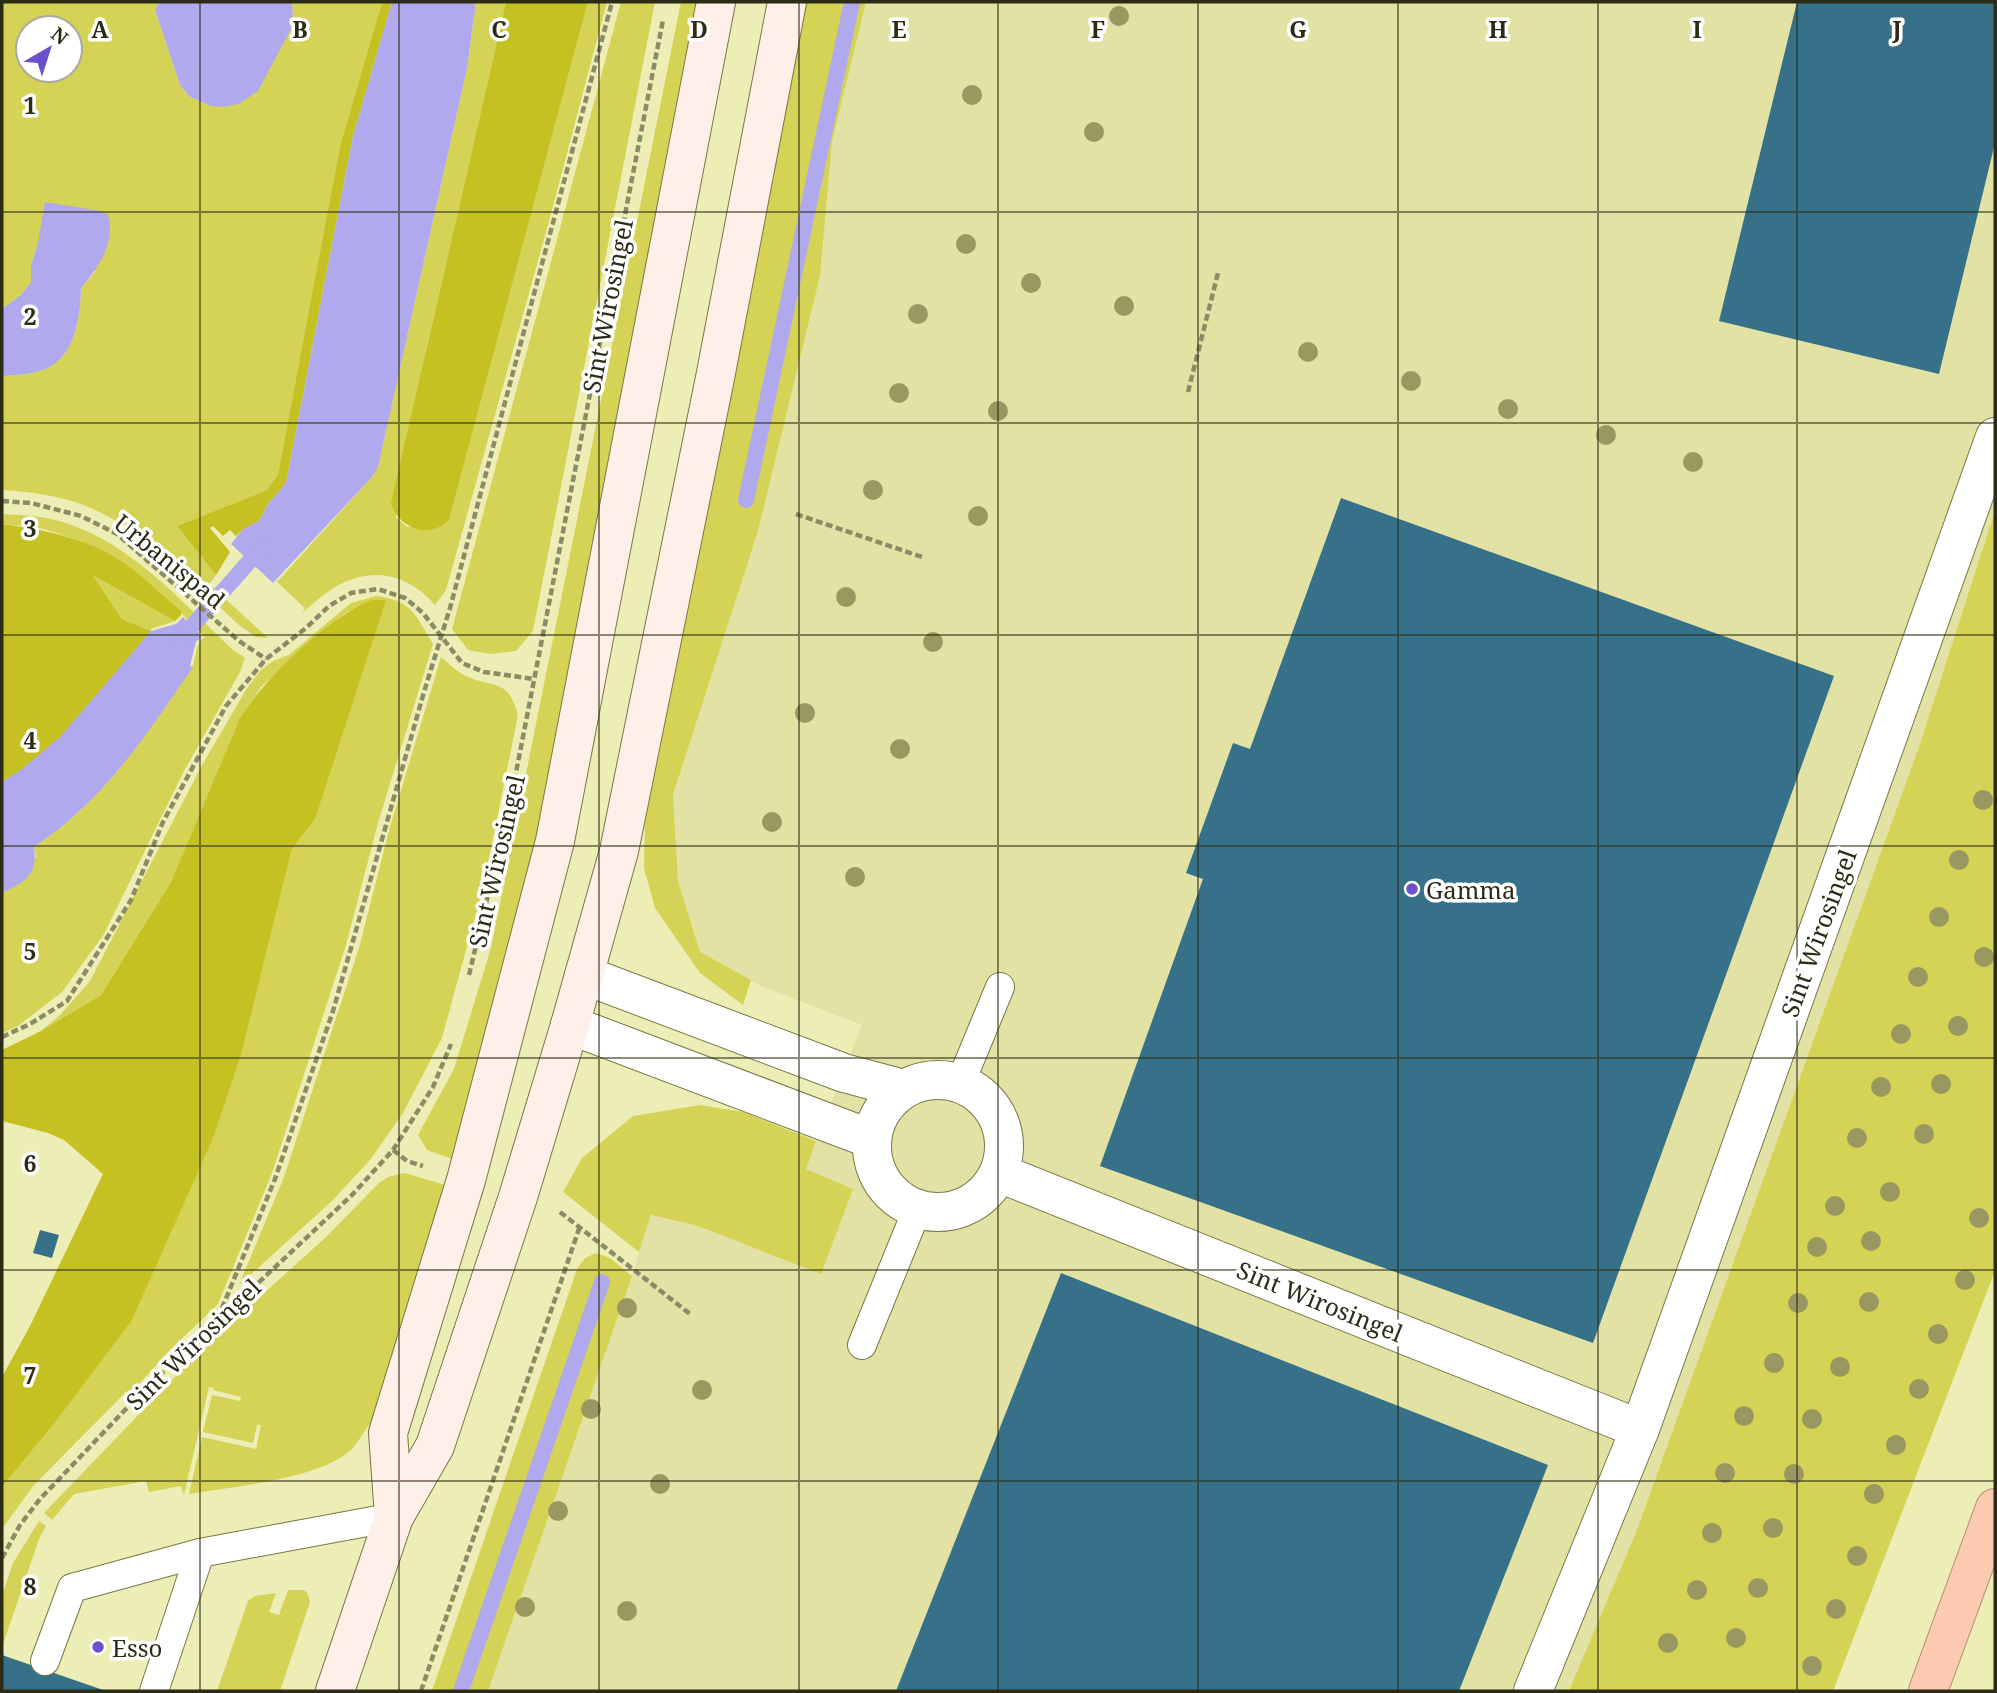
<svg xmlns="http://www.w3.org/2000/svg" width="1997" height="1693" viewBox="0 0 1997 1693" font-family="'Noto Serif',serif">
  <rect width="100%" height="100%" fill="#ededb6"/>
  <!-- built -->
  <polygon fill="#e2e2a4" points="866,2 1995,2 1995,714 1604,1691 488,1691 634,1270 650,1215 698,1226 853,1190 805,1169 862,1025 761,986 700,952 678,881 673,795 758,531 820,276 832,142"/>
  <!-- green -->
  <g fill="#d5d355" fill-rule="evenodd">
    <path d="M2,2h157l-4,8 25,75 10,12 21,9 82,-81 -1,-23h90l-42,144 -62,328 -11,16 -90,36 39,49 -7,9 59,54 -12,-1 -17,-12c-47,-43 -93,-95 -153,-119 -27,-11 -56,-14 -84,-16v-114c12,-1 26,-1 38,-5 35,-10 40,-52 41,-83l15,-17 -58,-28 -7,22v17l-10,13 -19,14zM28,28h42v42h-42z"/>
    <path d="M476,2h30l-81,352 -29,163 11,10 42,-7 139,-518h19l-59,223 -102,365 -11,15c-27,-31 -62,-39 -98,-19 -13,7 -24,18 -35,27l3,-5 -28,-26 95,-105 6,-10 89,-399z"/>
    <polygon points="621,2 655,2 533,631 516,651 490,654 468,650 452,629"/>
    <polygon points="681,2 703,2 552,779 455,1160 427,1150 418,1135 454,1069 491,948"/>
    <polygon points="806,2 866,2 832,142 820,276 758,531 673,795 678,881 700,952 751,980 743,1005 700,973 655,908 644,868 645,820 802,12"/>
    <polygon points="1995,511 1995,1271 1833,1691 1569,1691 1637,1530 1919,747"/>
    <path d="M2,514c21,1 43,2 64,9 67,22 116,79 166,126l13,9 -5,14 -56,99 -80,163 -42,58 -44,34 -16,7v-140l34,-36 -2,-10c66,-43 107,-105 151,-169 3,-4 6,-8 8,-13 4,-12 2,-22 12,-28 -47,-47 -87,-88 -155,-106 -15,-5 -32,-5 -48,-7z"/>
    <polygon points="90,574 175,621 151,629 151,631 122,619"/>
    <path d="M376,596c37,5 39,18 57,48l-55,179 -32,122 -74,228 -54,131 -46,44 -43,47 -3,-3 -92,93 -32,44v-42l55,-67 74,-98 110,-267 51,-206 23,-30 56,-219 -27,14 -83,73 -22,33 -68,162 -70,113 -60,36 19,-16 30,-34 111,-214 46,-79 14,-18 12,-9 16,-6 62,-52z"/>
    <path d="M441,657c7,6 15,14 23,18 30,15 43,1 54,40l-35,173 -41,150 -39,75 -33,47 -38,41 -93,84 45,-108 75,-229 31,-121z"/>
    <polygon points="700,1105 743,1112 816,1141 806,1169 853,1189 821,1274 698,1226 651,1215 639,1252 563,1192 582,1158 633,1116"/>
    <path d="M405,1173l40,12 -74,237c-6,8 -12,19 -19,27 -33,31 -118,37 -163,45l13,-57 54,12 5,-24h-4l-4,18 -50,-11 9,-37 28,6 1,-4 -28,-7 1,-2 -5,-1 -25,108 -3,-9 -32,6 -3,-11 -72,13 -22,26 -8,-7 157,-163 124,-112 54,-55 9,-6z"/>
    <polygon points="596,1253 610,1258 632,1276 488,1691 432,1691 577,1269 585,1258"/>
    <polygon points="39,1521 46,1526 39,1539 2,1647 2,1595 13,1563"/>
    <polygon points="288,1590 302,1590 307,1592 310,1602 280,1691 217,1691 248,1601 255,1596 276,1593 269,1612 279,1615"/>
  </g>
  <!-- forest -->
  <g fill="#c6c122">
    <polygon points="382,2 392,2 353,136 286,483 268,504 260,520 242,530 236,536 230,530 223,536 213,526 210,528 230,552 216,575 177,526 267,490 278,474 340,146"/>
    <path d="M506,2h82l-139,518c-20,20 -51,8 -58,-17z"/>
    <path d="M2,524c45,6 91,15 129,44 17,13 33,29 50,43v4l-6,6 -83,-46 30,44 29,12c-44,52 -87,118 -149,151z"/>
    <path d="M371,600h15l-71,219 -23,30 -51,206 -28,83 -82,184 -74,98 -55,67v-110l28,-51 73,-152 -39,-34 -16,-7 -46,-12v-71l39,-19 60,-36 70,-113 68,-162c25,-42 88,-101 132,-120z"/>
  </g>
  <!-- water -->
  <g fill="#b0a9ee">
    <polygon points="159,2 292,2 293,25 258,91 239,104 224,107 211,106 190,97 180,85 155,10"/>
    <polygon points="392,2 476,2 467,68 378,467 372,477 273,583 231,544 242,530 260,520 268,504 286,483 353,136"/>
    <path d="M45,202l56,9 7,4c8,27 -10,54 -27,73 -1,31 -6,73 -41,83 -12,4 -26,4 -38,5v-67l19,-14 10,-13v-17l7,-22z"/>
    <path d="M183,617l19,19 -6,6 -6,24 3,1c-46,67 -89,134 -159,180 4,28 -9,35 -32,46v-111l20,-13 38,-32 91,-106 25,-7z"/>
  </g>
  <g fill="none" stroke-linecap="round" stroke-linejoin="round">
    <!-- stream -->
    <g stroke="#b0a9ee" stroke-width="16">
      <polyline points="746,500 852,2"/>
      <polyline points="178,642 263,546"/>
      <polyline points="461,1691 602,1282"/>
    </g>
  </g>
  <!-- building -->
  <g fill="#377189">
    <polygon points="1797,2 1995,2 1995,143 1939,374 1719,321"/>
    <polygon points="1341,498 1834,676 1593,1343 1100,1166 1203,879 1186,873 1233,743 1250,749"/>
    <polygon points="40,1230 59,1235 52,1258 33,1253"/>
    <polygon points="1061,1273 1548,1465 1459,1691 896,1691"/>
    <polygon points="2,1655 106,1691 2,1691"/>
  </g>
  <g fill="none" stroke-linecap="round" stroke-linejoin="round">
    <defs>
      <g id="service">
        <polyline points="960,1084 1000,987"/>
        <polyline points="862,1345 917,1210"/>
        <polyline points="45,1661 72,1588 200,1553 394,1517"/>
        <polyline points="154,1691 200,1553"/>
      </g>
      <g id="minor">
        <polyline points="584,975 844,1073 904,1089"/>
        <polyline points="570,1025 871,1139"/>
        <circle cx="938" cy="1146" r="66"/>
        <polyline points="999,1173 1640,1429"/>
        <polyline points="1533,1691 1640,1429 1995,437"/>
      </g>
      <g id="secondary">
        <polyline points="394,1517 388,1433 466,1180 555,841 716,2"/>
        <polyline points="335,1691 394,1517 435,1446 518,1197 570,1025 619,851 715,378 787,2"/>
      </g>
      <polyline id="motorway" points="1928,1691 1995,1508"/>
    </defs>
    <!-- service casing -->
    <use href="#service" stroke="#787845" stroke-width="30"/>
    <!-- minor casing -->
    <use href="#minor" stroke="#787845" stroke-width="40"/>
    <!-- secondary casing -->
    <use href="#secondary" stroke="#787845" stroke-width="40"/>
    <!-- motorway casing -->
    <use href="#motorway" stroke="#b3927b" stroke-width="40"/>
    <!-- path -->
    <g stroke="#8b8b65" stroke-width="4.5" stroke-dasharray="7 3.5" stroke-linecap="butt">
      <polyline points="1188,392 1218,273"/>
      <polyline points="2,501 31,503 81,516 117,534 239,641 266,659"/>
      <polyline points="796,514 925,558"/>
      <polyline points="469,975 511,798 663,20"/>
      <polyline points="2,1037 30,1024 67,1001 131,900 163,822 226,706 266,659 306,628 329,606 351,593 378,589 405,598 423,613 462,663 484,672 534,679"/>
      <polyline points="393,1150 407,1161 423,1166"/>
      <polyline points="560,1212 690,1314"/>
      <polyline points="218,1318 275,1179 333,1011 424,692 450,608 612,2"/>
      <polyline points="2,1558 20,1525 40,1499 145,1389 352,1195 393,1150 433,1087 451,1044"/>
      <polyline points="421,1691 580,1226"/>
    </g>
    <!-- service -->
    <use href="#service" stroke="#fff" stroke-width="28"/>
    <!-- minor -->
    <use href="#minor" stroke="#fff" stroke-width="38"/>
    <!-- secondary -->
    <use href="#secondary" stroke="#feefe8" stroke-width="38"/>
    <!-- motorway -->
    <use href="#motorway" stroke="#fccab1" stroke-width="38"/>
  </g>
  <!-- trees -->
  <g fill="#999860">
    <circle cx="1119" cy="16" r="10"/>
    <circle cx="972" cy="95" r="10"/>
    <circle cx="1094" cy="132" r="10"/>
    <circle cx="966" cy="244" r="10"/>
    <circle cx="1031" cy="283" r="10"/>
    <circle cx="1124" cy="306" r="10"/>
    <circle cx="918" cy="314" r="10"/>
    <circle cx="1308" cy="352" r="10"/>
    <circle cx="1411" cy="381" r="10"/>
    <circle cx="899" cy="393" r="10"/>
    <circle cx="1508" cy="409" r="10"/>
    <circle cx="998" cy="411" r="10"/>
    <circle cx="1606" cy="435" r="10"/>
    <circle cx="1693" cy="462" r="10"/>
    <circle cx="873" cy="490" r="10"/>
    <circle cx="978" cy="516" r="10"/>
    <circle cx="846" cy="597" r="10"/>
    <circle cx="933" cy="642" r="10"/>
    <circle cx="805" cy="713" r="10"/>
    <circle cx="900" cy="749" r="10"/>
    <circle cx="1983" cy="800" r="10"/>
    <circle cx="772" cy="822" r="10"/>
    <circle cx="1959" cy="860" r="10"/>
    <circle cx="855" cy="877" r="10"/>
    <circle cx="1939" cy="917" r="10"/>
    <circle cx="1984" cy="957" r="10"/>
    <circle cx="1918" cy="977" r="10"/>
    <circle cx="1958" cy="1026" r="10"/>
    <circle cx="1901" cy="1034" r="10"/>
    <circle cx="1941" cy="1084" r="10"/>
    <circle cx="1881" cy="1087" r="10"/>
    <circle cx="1924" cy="1134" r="10"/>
    <circle cx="1857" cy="1138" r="10"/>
    <circle cx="1890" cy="1192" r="10"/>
    <circle cx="1835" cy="1206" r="10"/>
    <circle cx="1979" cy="1218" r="10"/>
    <circle cx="1871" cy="1241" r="10"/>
    <circle cx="1817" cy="1247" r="10"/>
    <circle cx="1965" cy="1280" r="10"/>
    <circle cx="1869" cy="1302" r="10"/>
    <circle cx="1798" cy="1303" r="10"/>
    <circle cx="627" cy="1308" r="10"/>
    <circle cx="1938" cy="1334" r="10"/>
    <circle cx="1774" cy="1363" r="10"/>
    <circle cx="1840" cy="1367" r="10"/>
    <circle cx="1919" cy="1389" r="10"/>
    <circle cx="702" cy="1390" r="10"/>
    <circle cx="591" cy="1409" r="10"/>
    <circle cx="1744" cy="1416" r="10"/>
    <circle cx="1812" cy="1419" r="10"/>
    <circle cx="1896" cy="1445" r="10"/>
    <circle cx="1725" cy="1473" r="10"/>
    <circle cx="1794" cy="1474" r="10"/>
    <circle cx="660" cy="1484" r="10"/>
    <circle cx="1874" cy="1494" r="10"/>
    <circle cx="558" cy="1511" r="10"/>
    <circle cx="1773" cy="1528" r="10"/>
    <circle cx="1712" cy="1533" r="10"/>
    <circle cx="1857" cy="1556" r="10"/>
    <circle cx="1758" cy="1588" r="10"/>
    <circle cx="1697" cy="1590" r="10"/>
    <circle cx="525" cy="1607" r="10"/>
    <circle cx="1836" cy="1609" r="10"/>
    <circle cx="627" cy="1611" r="10"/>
    <circle cx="1736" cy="1638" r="10"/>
    <circle cx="1668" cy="1643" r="10"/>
    <circle cx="1812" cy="1666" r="10"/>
  </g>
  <!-- grid -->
  <path fill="none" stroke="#2c2b16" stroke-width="2" stroke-opacity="0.55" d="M200,2v1689M399,2v1689M599,2v1689M799,2v1689M998,2v1689M1198,2v1689M1398,2v1689M1598,2v1689M1797,2v1689M2,212h1993M2,423h1993M2,635h1993M2,846h1993M2,1058h1993M2,1270h1993M2,1481h1993"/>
  <!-- markers -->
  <g fill="#6b52cc" stroke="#fff" stroke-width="2.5">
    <circle cx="1412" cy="889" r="7"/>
    <circle cx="98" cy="1647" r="7"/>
  </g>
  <g text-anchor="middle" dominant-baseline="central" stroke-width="7" stroke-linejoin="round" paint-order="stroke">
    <!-- street labels -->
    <g font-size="24" fill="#2c2b16" stroke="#fff">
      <text transform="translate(607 306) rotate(-79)">Sint Wirosingel</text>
      <text transform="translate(170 561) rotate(39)">Urbanispad</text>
      <text transform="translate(496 861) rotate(-77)">Sint Wirosingel</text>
      <text transform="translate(1818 933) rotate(-70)">Sint Wirosingel</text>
      <text transform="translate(1320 1301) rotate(22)">Sint Wirosingel</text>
      <text transform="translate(193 1344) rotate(-44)">Sint Wirosingel</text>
    </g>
    <!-- poi labels -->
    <g font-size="24" fill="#2c2b16" stroke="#fff" text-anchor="start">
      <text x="1426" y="889">Gamma</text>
      <text x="112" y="1647">Esso</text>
    </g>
  </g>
  <g font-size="23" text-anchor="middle" font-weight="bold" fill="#2c2b16" stroke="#fff" stroke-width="7" stroke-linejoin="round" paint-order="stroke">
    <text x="100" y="38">A</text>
    <text x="300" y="38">B</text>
    <text x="499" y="38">C</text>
    <text x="699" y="38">D</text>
    <text x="899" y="38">E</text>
    <text x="1098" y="38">F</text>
    <text x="1298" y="38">G</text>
    <text x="1498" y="38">H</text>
    <text x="1697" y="38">I</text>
    <text x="1897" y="38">J</text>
    <text x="30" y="114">1</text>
    <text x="30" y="325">2</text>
    <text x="30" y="537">3</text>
    <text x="30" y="749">4</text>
    <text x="30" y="960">5</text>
    <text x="30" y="1172">6</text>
    <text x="30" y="1384">7</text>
    <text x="30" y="1595">8</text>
  </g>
  <!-- border -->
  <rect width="1997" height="1693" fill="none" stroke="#2c2b16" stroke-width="7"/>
  <!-- north arrow -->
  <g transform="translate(49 49) rotate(39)"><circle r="33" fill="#ffffff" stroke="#abaaa2" stroke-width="2"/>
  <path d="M0-5L12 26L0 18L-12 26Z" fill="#6b52cc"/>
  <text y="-10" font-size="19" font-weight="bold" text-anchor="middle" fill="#2c2b16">N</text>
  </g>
</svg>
